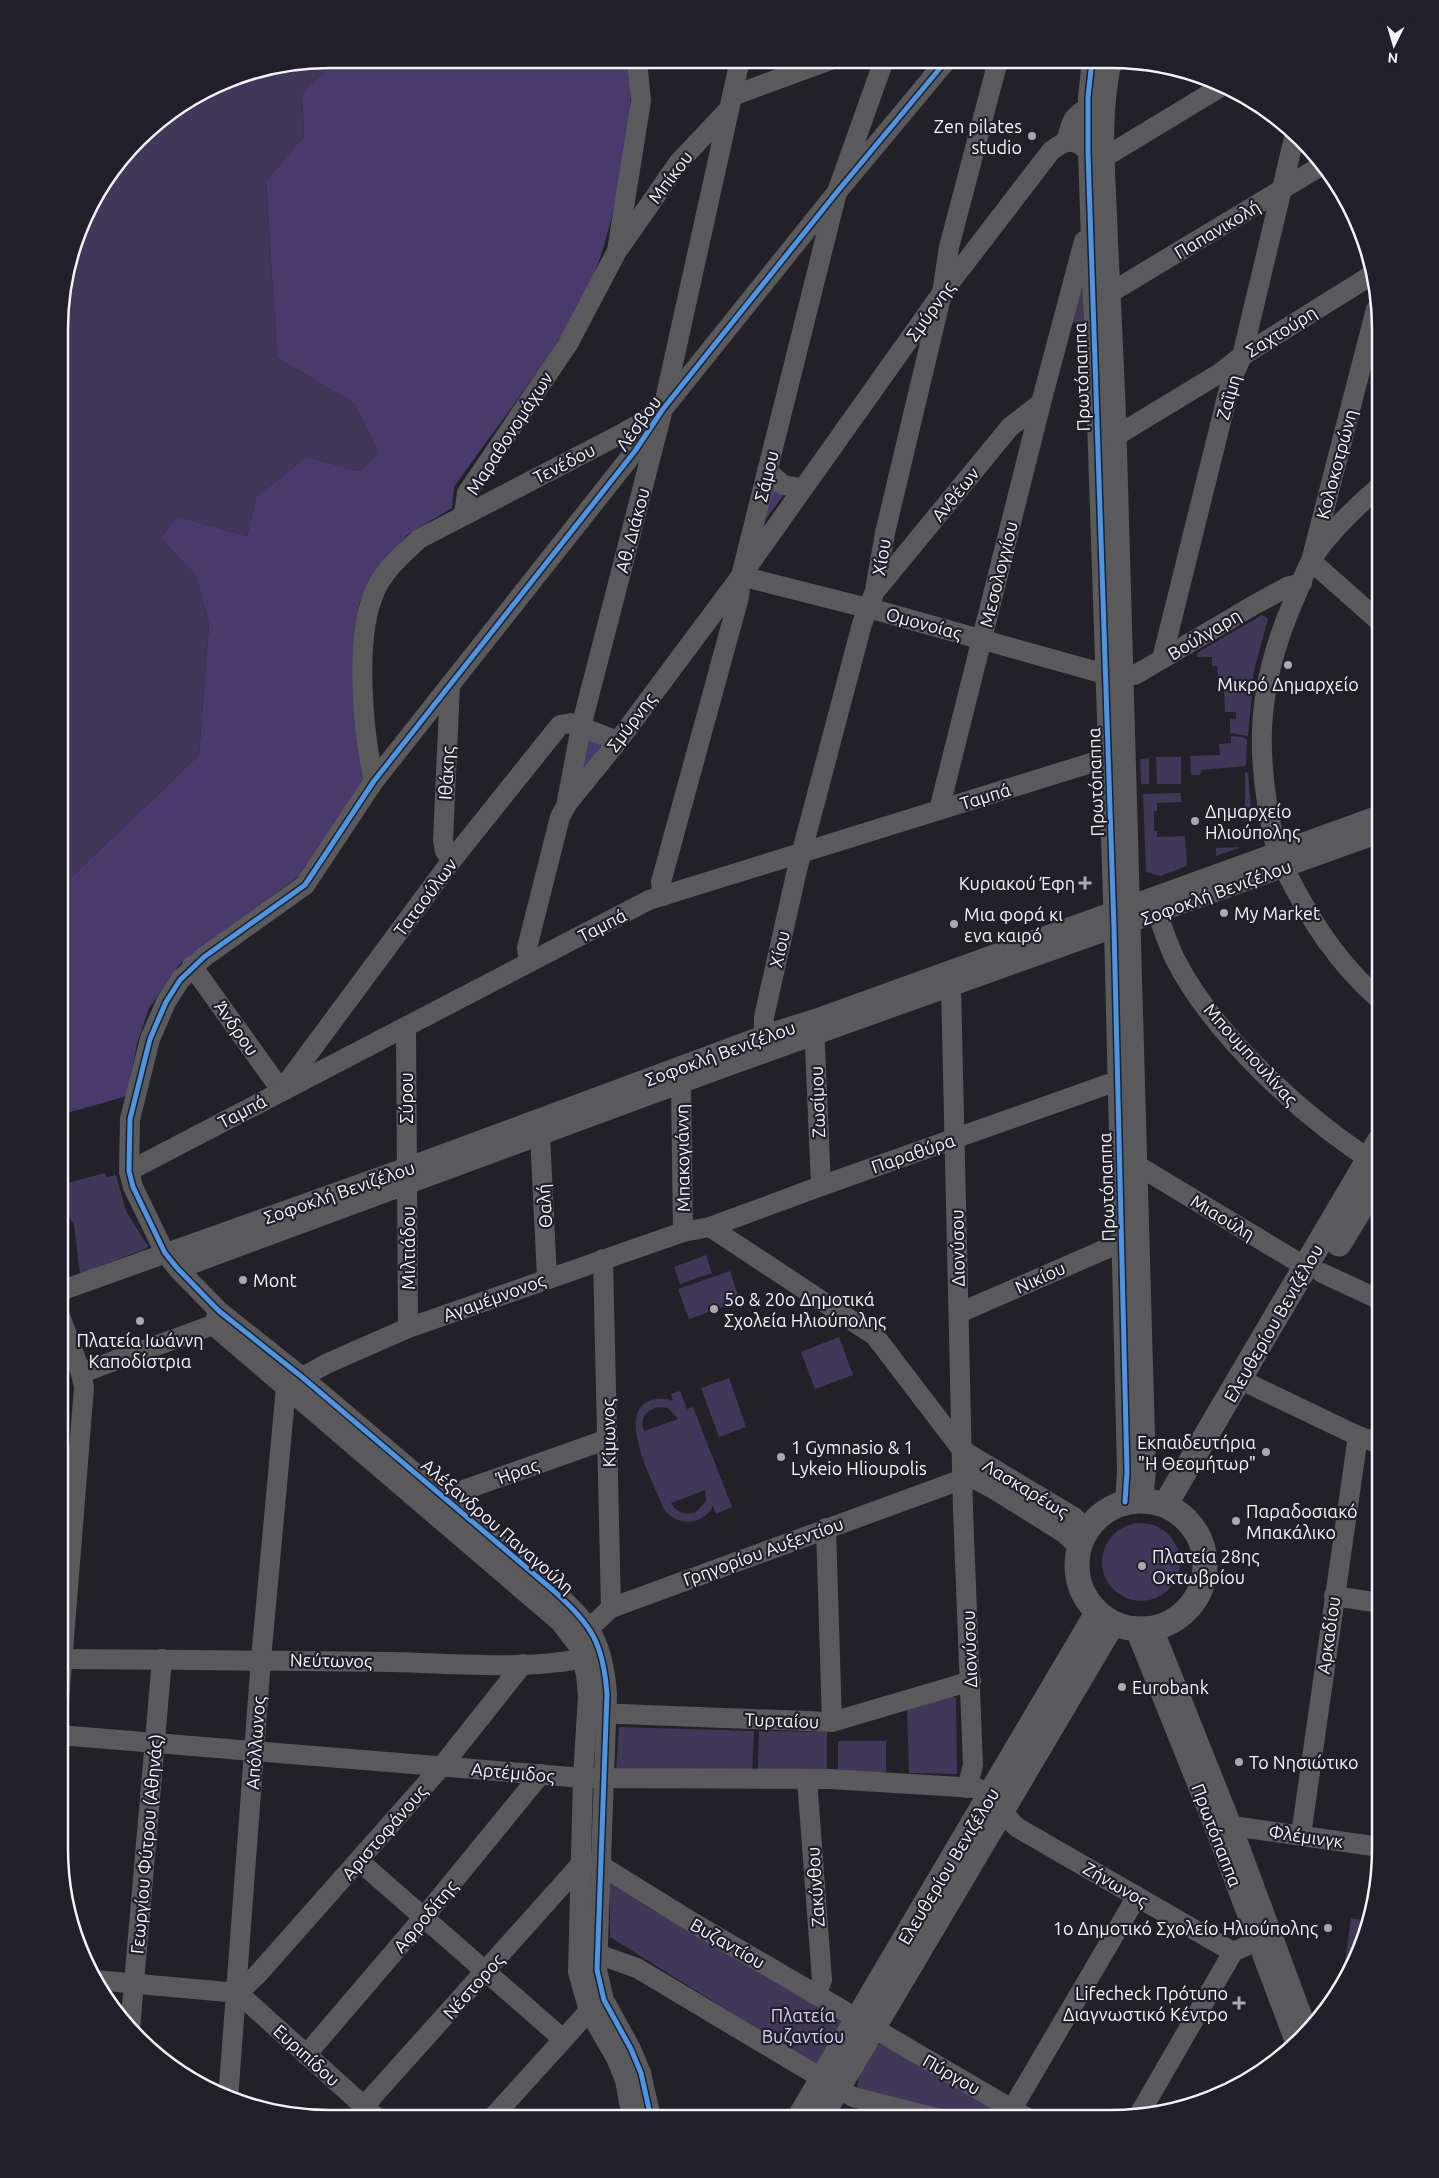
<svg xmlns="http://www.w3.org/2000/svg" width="1439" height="2178" viewBox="0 0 1439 2178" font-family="Ubuntu,sans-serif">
  <rect width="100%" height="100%" fill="#222127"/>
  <!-- green -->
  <g fill="#403759" fill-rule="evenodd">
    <polygon points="328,59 337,59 302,93 304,136 266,181 277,358 354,403 379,453 359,471 306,457 256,497 247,536 176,516 161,538 196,577 209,624 199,755 60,888 61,293 87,209 150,126 225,79"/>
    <polygon points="1083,278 1083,324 1069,322"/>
    <polygon points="1262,615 1268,619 1254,670 1248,736 1230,733 1230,718 1236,719 1236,712 1225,712 1223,676 1218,676 1217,666 1212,666 1212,657 1197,657 1197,653"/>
    <polygon points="1231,736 1243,737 1247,740 1246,766 1201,770 1200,775 1191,775 1190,756 1220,755 1219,744 1231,743"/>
    <polygon points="1156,757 1181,757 1181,784 1157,784"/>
    <polygon points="1149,758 1149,784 1141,784 1140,759"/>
    <polygon points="1245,772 1248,773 1252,820 1245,821"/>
    <polygon points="1181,793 1181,802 1157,803 1157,811 1154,811 1154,831 1157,831 1157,837 1185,836 1187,866 1160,876 1146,872 1143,794"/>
    <polygon points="1239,847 1239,848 1216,856 1216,848"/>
    <polygon points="105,1173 107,1177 116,1175 126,1211 148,1246 147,1248 80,1274 74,1225 60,1202 60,1193 68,1190 67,1183"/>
    <polygon points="706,1255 712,1273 680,1284 674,1267"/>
    <polygon points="730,1271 740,1301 689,1319 678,1289"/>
    <polygon points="839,1337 853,1375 815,1389 801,1352"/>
    <polygon points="729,1378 746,1427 719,1437 701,1388"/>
    <path d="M680,1391l7,18 6,-2 39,100 -16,7 -3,-8c-10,20 -37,21 -49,3 -9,-23 -47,-92 -17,-107 8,-4 18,-5 26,-1l-2,-7zM658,1407l10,1 10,11 -34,12c-5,-12 2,-21 14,-24zM705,1490l1,11 -10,11c-10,4 -19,1 -25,-9z"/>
    <circle cx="1141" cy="1562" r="39"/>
    <polygon points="951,1695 956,1698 957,1774 909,1773 907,1710"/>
    <polygon points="619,1727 754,1731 752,1774 616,1771"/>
    <polygon points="759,1731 827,1732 827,1773 758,1772"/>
    <rect x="838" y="1741" width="48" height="31"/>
    <polygon points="610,1880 845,2018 817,2066 610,1937"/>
    <polygon points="1351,1918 1369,1921 1366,1937 1350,1969 1344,1969"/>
    <path d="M882,2042l135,77h-59l-101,-30c1,-20 10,-35 25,-47z"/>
  </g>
  <!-- forest -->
  <g fill="#483a6a">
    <path d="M337,59l292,1c6,63 -10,141 -30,201 -4,10 -7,22 -12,32 -38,68 -88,130 -133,194l-2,21 -45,27 -31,35 -17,34 -5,75 14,96 -65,98 -123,91 -31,44 -12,36 -10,52 -67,19v-227l139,-133 10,-131 -13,-47 -35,-39 15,-22 71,20 9,-39 50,-40 53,14 20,-18 -25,-50 -77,-45 -11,-177 38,-45 -2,-43z"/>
    <polygon points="771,488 785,493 765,520"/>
    <polygon points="589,737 602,744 585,768 581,767"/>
  </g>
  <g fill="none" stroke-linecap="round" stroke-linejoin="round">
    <!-- minor -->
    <g stroke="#5a5a5c" stroke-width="20">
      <polyline points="1092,61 1088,97 1088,152 1114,928 1127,1472 1125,1502"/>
      <path d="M1112,61c-12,51 -7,104 -5,155 3,78 8,156 10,234 8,341 22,681 29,1021l-3,29"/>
      <polyline points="732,96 830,60"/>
      <path d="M1066,141c6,-17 3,-22 21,-33"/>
      <polyline points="1105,157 1224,85"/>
      <polyline points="620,247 679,162 729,109"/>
      <polyline points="1110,293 1324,164"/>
      <polyline points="1376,309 1311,561 1380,622"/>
      <polyline points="1116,436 1220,373 1242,356 1370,276"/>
      <polyline points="767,471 783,485 801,488"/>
      <polyline points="464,514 467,493 568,344 617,251 641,101 637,60"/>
      <polyline points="741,576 883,612 1105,674 1135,675 1254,605 1287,587 1302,583"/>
      <polyline points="877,589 1010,427 1041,403"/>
      <polyline points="1162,659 1231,381 1242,356 1295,134"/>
      <polyline points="450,685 443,840 445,851 452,860"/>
      <path d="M374,781c-11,-49 -20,-144 1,-190 9,-21 27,-36 44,-52l204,-106 34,-20"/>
      <path d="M567,804l51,-63 123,-165 201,-283 109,-142c14,-11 24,-14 37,1"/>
      <polyline points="939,810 1041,403 1084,241"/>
      <path d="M1277,852c-23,-94 -22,-163 17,-252 6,-13 10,-27 17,-39 13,-24 48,-57 69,-75"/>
      <path d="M1284,868c25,50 53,95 96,132"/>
      <polyline points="663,896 661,882 739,597 741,576 837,192 884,60"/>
      <path d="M1157,913c6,15 11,32 18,46 40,78 131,161 205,207"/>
      <polyline points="529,962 527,948 560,817 566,806 581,727 663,409 740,60"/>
      <polyline points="192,966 281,1090"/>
      <polyline points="951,986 963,1510 973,1765 967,1788"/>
      <polyline points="814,1024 821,1186"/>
      <polyline points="406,1028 408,1328"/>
      <polyline points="769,1046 764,1035 764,1017 797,870 862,624 875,591 885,533 942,293 949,247 998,61"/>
      <polyline points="681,1083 683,1232"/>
      <polyline points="283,1088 452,860 560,725 571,723 618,741"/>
      <polyline points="540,1135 547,1278"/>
      <polyline points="1140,1167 1306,1267"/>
      <polyline points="129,1171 649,900 1107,758"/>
      <polyline points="710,1227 875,1336 962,1450 1074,1517 1086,1530"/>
      <polyline points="603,1259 611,1608"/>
      <polyline points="178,1269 714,1071 1380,833"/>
      <polyline points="1322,1273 1380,1300"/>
      <polyline points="60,1291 422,1162 764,1035 821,1017 1380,815"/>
      <polyline points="959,1313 1122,1242"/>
      <polyline points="213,1325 560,1622 579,1647 586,1675 588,1695 583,1778 578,1972 589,2011 616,2058 625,2080 632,2118"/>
      <polyline points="81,1373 213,1325 218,1313"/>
      <polyline points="1239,1379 1358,1436 1380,1444"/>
      <polyline points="292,1383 326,1364 408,1328 683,1232 710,1227 821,1186 1117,1081"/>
      <polyline points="436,1505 444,1497 608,1439"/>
      <polyline points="826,1528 832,1722"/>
      <polyline points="1334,1596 1380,1603"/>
      <polyline points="1153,1628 1232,1826 1307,2029"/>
      <polyline points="1135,1629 1214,1826 1295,2042"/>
      <polyline points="581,1636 611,1608 963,1479 971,1477 997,1491 1064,1533 1079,1547"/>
      <path d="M59,1659c111,1 222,1 333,3 62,1 145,10 204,-7"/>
      <polyline points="59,1701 84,1387 81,1373 60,1316"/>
      <polyline points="594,1713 832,1722 971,1681"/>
      <path d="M59,1735l524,43 247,1 146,9c20,5 26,28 42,40l215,124"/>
      <polyline points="807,1779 822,1980 816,1995"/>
      <polyline points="1232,1826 1380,1847"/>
      <polyline points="1301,1835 1358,1436"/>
      <polyline points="359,1861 563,2039"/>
      <polyline points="597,1954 637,1968 853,2097 940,2119"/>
      <polyline points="95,1980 238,1993"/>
      <polyline points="238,1993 257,1975 442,1766 523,1664"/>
      <polyline points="238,1993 376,2117"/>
      <polyline points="130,2029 162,1659"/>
      <polyline points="306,2055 424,1917 541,1774"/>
      <polyline points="228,2099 261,1659 286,1387"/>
      <polyline points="364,2106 581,1864 600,1865 692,1922 1029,2119"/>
      <polyline points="1012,2109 1137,1896"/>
      <polyline points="1140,2113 1233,1952 1246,1946"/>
      <polyline points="492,2118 589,2011"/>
      <path d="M651,2118l-10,-45 -10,-24 -27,-49 -7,-30 10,-276c-4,-52 -15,-68 -53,-103l-252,-214 -83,-66 -41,-42 -13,-16 -32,-66 -4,-16 1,-52 20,-80 16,-37 14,-22 24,-23 101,-72 69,-104 261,-330 28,-42 174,-217 109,-131"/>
    </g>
    <!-- major -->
    <g stroke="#5b5b5e" stroke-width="25">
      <polyline points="1339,1244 1380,1176"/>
      <circle cx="1141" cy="1565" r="64"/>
      <polyline points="1165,1505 1380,1140"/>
      <polyline points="799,2118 1097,1613"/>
      <polyline points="820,2118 1113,1623"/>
    </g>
    <defs>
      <g id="cycleway">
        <polyline points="1092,61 1088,97 1088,152 1114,928 1127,1472 1125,1502"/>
        <path d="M651,2118l-10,-45 -10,-24 -27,-49 -7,-30 10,-276c-4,-52 -15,-68 -53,-103l-252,-214 -83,-66 -41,-42 -13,-16 -32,-66 -4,-16 1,-52 20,-80 16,-37 14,-22 24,-23 101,-72 69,-104 261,-330 28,-42 174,-217 109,-131"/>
      </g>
    </defs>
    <!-- cycleway casing -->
    <use href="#cycleway" stroke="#211f29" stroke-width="8"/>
    <!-- cycleway -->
    <use href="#cycleway" stroke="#4d94e3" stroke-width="5"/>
  </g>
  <!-- markers -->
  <g fill="#aaa9b0" stroke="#211f29" stroke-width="2">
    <circle cx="1032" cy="136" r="5"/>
    <circle cx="1288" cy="665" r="5"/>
    <circle cx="1195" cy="821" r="5"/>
    <path d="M1082.5 875.5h5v5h5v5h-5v5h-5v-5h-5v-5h5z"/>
    <circle cx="1224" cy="913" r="5"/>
    <circle cx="954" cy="924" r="5"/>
    <circle cx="243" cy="1280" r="5"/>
    <circle cx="714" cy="1309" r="5"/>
    <circle cx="140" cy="1321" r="5"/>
    <circle cx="1266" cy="1452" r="5"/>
    <circle cx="781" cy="1457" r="5"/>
    <circle cx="1236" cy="1521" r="5"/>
    <circle cx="1142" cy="1566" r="5"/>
    <circle cx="1122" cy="1687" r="5"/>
    <circle cx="1239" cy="1762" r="5"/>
    <circle cx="1328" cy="1928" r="5"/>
    <path d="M1236.5 1995.5h5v5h5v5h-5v5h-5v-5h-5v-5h5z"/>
  </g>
  <g text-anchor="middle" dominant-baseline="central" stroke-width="4.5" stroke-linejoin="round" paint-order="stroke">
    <!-- poi labels -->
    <g font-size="18" fill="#f4f2fa" stroke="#211f29" text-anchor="start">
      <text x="1022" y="126" text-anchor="end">Zen pilates<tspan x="1022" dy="21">studio</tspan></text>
      <text x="1288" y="684" text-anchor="middle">Μικρό Δημαρχείο</text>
      <text x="1205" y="811">Δημαρχείο<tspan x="1205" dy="21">Ηλιούπολης</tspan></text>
      <text x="1075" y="883" text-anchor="end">Κυριακού Έφη</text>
      <text x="1234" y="913">My Market</text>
      <text x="964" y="914">Μια φορά κι<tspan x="964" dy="21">ενα καιρό</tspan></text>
      <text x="253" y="1280">Mont</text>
      <text x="724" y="1299">5ο &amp; 20ο Δημοτικά<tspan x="724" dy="21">Σχολεία Ηλιούπολης</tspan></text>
      <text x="140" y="1340" text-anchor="middle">Πλατεία Ιωάννη<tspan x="140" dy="21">Καποδίστρια</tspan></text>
      <text x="1256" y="1442" text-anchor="end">Εκπαιδευτήρια<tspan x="1256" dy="21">"Η Θεομήτωρ"</tspan></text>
      <text x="791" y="1447">1 Gymnasio &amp; 1<tspan x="791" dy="21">Lykeio Hlioupolis</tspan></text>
      <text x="1246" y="1511">Παραδοσιακό<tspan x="1246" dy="21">Μπακάλικο</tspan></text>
      <text x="1152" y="1556">Πλατεία 28ης<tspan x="1152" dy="21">Οκτωβρίου</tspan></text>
      <text x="1132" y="1687">Eurobank</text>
      <text x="1249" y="1762">Το Νησιώτικο</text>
      <text x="1318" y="1928" text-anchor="end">1ο Δημοτικό Σχολείο Ηλιούπολης</text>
      <text x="1228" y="1993" text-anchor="end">Lifecheck Πρότυπο<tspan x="1228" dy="21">Διαγνωστικό Κέντρο</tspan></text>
    </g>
    <!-- street labels -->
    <g font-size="18" fill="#f4f2fa" stroke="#211f29">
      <text transform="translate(670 177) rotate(-53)">Μπίκου</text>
      <text transform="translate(1217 229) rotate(-31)">Παπανικολή</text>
      <text transform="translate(930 311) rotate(-54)">Σμύρνης</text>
      <text transform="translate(1281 331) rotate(-32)">Σαχτούρη</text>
      <text transform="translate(1081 377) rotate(-92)">Πρωτόπαππα</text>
      <text transform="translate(1228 397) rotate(-74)">Ζαΐμη</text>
      <text transform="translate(638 423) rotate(-54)">Λέσβου</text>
      <text transform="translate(509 433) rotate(-57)">Μαραθονομάχων</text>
      <text transform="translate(564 463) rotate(-27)">Τενέδου</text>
      <text transform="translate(1336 464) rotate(-75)">Κολοκοτρώνη</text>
      <text transform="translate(766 476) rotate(-76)">Σάμου</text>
      <text transform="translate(955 494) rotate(-51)">Ανθέων</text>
      <text transform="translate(632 530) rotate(-75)">Αθ. Διάκου</text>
      <text transform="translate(881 557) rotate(-80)">Χίου</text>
      <text transform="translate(998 574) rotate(-76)">Μεσολογγίου</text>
      <text transform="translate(924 623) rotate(15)">Ομονοίας</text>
      <text transform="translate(1204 634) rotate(-31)">Βούλγαρη</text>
      <text transform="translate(631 722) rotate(-53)">Σμύρνης</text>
      <text transform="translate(446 773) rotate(-87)">Ιθάκης</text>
      <text transform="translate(1095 782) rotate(-92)">Πρωτόπαππα</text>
      <text transform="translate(985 796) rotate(-17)">Ταμπά</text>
      <text transform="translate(1216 892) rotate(-20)">Σοφοκλή Βενιζέλου</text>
      <text transform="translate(425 897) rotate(-53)">Ταταούλων</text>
      <text transform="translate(602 925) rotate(-27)">Ταμπά</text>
      <text transform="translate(779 949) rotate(-77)">Χίου</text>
      <text transform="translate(237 1028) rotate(55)">Άνδρου</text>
      <text transform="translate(720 1053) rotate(-20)">Σοφοκλή Βενιζέλου</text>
      <text transform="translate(1251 1054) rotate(48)">Μπουμπουλίνας</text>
      <text transform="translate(406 1098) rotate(-90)">Σύρου</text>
      <text transform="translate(817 1102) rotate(-92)">Ζωσίμου</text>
      <text transform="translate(242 1111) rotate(-28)">Ταμπά</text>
      <text transform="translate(913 1153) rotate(-19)">Παραθύρα</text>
      <text transform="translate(682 1158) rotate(-91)">Μπακογιάννη</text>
      <text transform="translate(1106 1187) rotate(-92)">Πρωτόπαππα</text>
      <text transform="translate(339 1192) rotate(-19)">Σοφοκλή Βενιζέλου</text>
      <text transform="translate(544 1206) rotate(-93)">Θαλή</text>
      <text transform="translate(1223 1217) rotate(31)">Μιαούλη</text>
      <text transform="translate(408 1248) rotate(-90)">Μιλτιάδου</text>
      <text transform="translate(957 1248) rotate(-91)">Διονύσου</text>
      <text transform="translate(1040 1277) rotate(-24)">Νικίου</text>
      <text transform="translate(494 1297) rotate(-20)">Αγαμέμνονος</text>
      <text transform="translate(1273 1323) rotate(-60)">Ελευθερίου Βενιζέλου</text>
      <text transform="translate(608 1433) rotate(-91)">Κίμωνος</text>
      <text transform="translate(517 1471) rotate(-20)">Ήρας</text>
      <text transform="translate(1026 1488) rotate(31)">Λασκαρέως</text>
      <text transform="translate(498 1526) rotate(41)">Αλέξανδρου Παναγούλη</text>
      <text transform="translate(763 1551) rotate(-20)">Γρηγορίου Αυξεντίου</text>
      <text transform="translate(1328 1635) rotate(-82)">Αρκαδίου</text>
      <text transform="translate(969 1649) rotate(-92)">Διονύσου</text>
      <text transform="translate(331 1660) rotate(1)">Νεύτωνος</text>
      <text transform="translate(782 1720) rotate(2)">Τυρταίου</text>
      <text transform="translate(255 1743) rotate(-86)">Απόλλωνος</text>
      <text transform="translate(513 1772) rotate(5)">Αρτέμιδος</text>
      <text transform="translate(384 1832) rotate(-49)">Αριστοφάνους</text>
      <text transform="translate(1217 1835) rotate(69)">Πρωτόπαππα</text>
      <text transform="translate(1306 1836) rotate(8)">Φλέμινγκ</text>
      <text transform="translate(146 1844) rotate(-85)">Γεωργίου Φύτρου (Αθηνάς)</text>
      <text transform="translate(948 1866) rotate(-59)">Ελευθερίου Βενιζέλου</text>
      <text transform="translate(1116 1884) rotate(30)">Ζήνωνος</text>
      <text transform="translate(815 1887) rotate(-94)">Ζακύνθου</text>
      <text transform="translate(425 1916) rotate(-50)">Αφροδίτης</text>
      <text transform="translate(728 1943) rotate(30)">Βυζαντίου</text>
      <text transform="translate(473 1986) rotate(-48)">Νέστορος</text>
      <text transform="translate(307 2055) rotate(42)">Ευριπίδου</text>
      <text transform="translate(952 2074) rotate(30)">Πύργου</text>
    </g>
    <!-- park labels -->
    <g font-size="18" fill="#d8d0f3" stroke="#211f29">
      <text x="803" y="2015">Πλατεία<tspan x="803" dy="21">Βυζαντίου</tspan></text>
    </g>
  </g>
  <!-- crop -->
  <path d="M0 0H1439V2178H0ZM329 68H1111A261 261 0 0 1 1372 329V1849A261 261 0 0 1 1111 2110H329A261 261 0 0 1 68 1849V329A261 261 0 0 1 329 68Z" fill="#211f29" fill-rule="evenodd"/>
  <path fill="none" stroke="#f4f2fa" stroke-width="2.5" d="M329 68H1111A261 261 0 0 1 1372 329V1849A261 261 0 0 1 1111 2110H329A261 261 0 0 1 68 1849V329A261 261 0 0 1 329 68Z"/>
  <!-- north arrow -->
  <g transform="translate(1394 45) rotate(185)" stroke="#211f29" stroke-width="4" paint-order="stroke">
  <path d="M0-4L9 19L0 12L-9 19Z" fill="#f4f2fa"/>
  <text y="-8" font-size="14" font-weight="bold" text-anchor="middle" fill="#f4f2fa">N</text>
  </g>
</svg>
